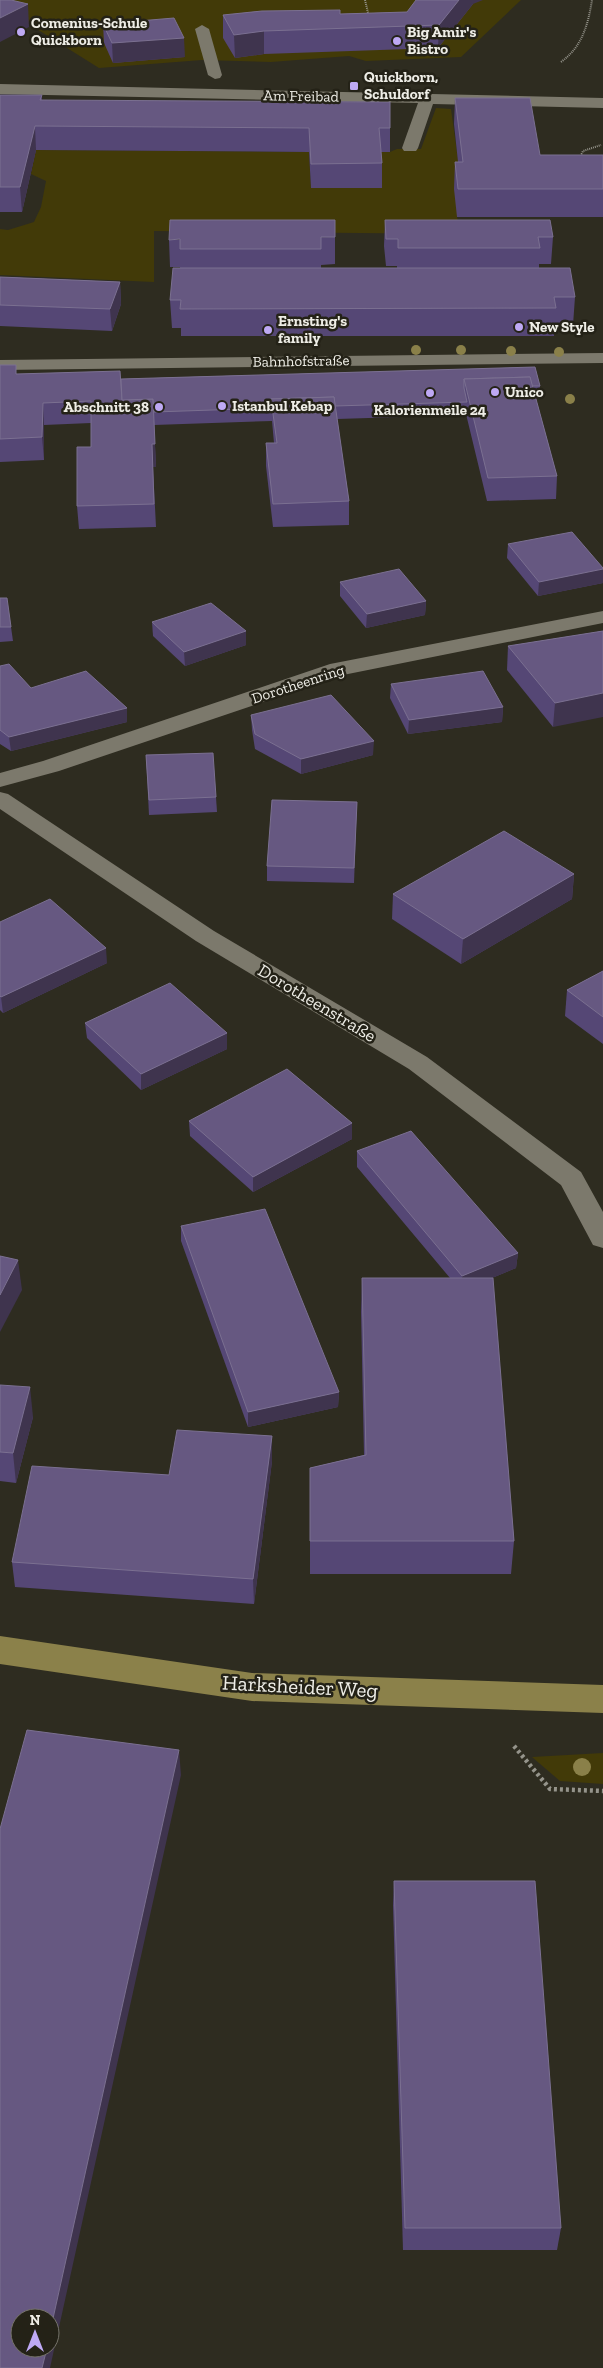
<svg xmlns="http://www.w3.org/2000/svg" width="603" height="2368" viewBox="0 0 603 2368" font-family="'Zilla Slab',serif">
  <rect width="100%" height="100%" fill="#2e2c20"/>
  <!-- green -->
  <g fill="#423a08">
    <polygon points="0,0 521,0 461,57 366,61 349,56 271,62 202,60 99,68 0,6"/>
    <polygon points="436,108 451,109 462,189 457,217 462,234 154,231 154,282 0,275 0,229 8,230 34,222 41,207 46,181 31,174 36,150 309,152 311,188 378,152 390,152 397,149 421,149"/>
    <polygon points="603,1753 603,1784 560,1781 532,1757"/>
  </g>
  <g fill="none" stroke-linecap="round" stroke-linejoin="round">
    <!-- path-far1 -->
    <g stroke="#95948b" stroke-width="2" stroke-dasharray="1 1" stroke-linecap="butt">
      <polyline points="365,0 369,17"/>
      <path d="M561,62c21,-15 27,-37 31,-62"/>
      <polyline points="584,159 581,155 583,151 601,145"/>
    </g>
    <!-- path -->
    <polyline stroke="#95948b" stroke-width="4.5" stroke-dasharray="3 3" stroke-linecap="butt" points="514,1746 550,1789 603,1791"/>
    <!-- minor -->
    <g fill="#7c796c" fill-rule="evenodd">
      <polygon points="202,25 209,29 222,75 220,78 215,79 208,75 195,29"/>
      <polygon points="0,84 603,98 603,108 433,104 418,148 416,151 404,151 402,148 418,103 0,94"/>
      <polygon points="603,353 603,363 0,370 0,360"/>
      <polygon points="603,611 603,623 343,675 59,771 0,787 0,773 43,761 330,664"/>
      <polygon points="0,792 8,794 214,931 427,1057 581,1172 603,1212 603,1248 593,1245 561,1185 409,1069 196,941 0,809"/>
    </g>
    <!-- major -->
    <polygon fill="#8b814a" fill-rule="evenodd" points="0,1636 252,1673 603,1685 603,1713 252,1701 0,1664"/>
  </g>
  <!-- trees -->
  <g fill="#8a8049">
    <circle cx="416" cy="350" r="5"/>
    <circle cx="461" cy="350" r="5"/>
    <circle cx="511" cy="351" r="5"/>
    <circle cx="559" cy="352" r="5"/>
    <circle cx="570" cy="399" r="5"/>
    <circle cx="582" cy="1767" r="9"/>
  </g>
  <!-- wall -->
  <g fill="#554775">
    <polygon points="473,4 438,48 264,54 235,58 223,38 223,15 340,14 407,12"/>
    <polygon points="103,24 185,57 113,63 104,43"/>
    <polygon points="0,95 42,95 42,100 390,128 390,152 381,152 382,163 382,188 311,188 309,152 36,150 22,212 0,212"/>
    <polygon points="455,98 540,155 603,155 603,217 457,217 454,189 455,162 458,162 454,124"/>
    <polygon points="385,220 553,237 551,264 539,264 539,268 575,297 573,325 555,325 554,336 181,336 181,328 172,328 170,300 180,268 180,267 170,267 169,240 335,237 335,264 321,265 321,268 397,268 397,266 386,266 384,246"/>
    <polygon points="0,277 120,282 121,304 112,331 0,326"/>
    <polygon points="0,365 17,374 121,379 535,367 540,386 539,399 536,399 557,476 556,499 487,501 466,414 466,415 337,419 349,501 349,525 273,527 266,466 266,443 274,443 272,421 154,425 156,467 153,467 156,527 79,529 77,506 91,447 91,423 44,425 44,460 0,462"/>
    <polygon points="508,544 603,583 538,596 507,558"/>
    <polygon points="340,582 426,601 425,615 366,628 340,596"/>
    <polygon points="0,598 11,627 13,641 0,642"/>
    <polygon points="152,622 246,645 185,666 153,636"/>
    <polygon points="603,631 553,727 507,670 508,646"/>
    <polygon points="0,666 31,688 127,722 11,751 0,744"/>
    <polygon points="391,684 503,707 502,722 408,734 390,698"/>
    <polygon points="251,715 373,755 301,774 255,749 252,730"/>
    <polygon points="146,755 216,797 217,812 149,815"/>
    <polygon points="357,802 354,883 267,881 267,866"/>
    <polygon points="574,874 572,899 461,964 392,919 393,894"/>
    <polygon points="0,922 107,963 3,1013 0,1010"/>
    <polygon points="603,971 603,1044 565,1016 567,990"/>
    <polygon points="85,1023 227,1033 227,1049 141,1090 87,1038"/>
    <polygon points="189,1121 352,1139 253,1192 190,1136"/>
    <polygon points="357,1151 518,1253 516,1268 492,1278 514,1541 511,1574 310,1574 310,1468 364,1455 361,1312 362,1278 450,1278 357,1167"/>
    <polygon points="181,1226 339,1392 338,1407 248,1427 181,1241"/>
    <polygon points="0,1385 33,1417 16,1483 0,1481"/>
    <polygon points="272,1436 272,1461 254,1604 15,1587 12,1562 169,1475"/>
    <polygon points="394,1881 561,2228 557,2250 403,2250 393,1905"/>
  </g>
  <!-- shaded-wall -->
  <g fill="#3f344e">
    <polygon points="459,0 483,0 473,4 438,48 439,25"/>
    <polygon points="28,4 29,27 0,42 0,18"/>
    <polygon points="264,31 264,54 235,58 234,35"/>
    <polygon points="184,38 185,57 113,63 112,43"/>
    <polygon points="35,126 36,150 22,212 20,187"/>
    <polygon points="120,282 121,304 112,331 110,309"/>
    <polygon points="43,403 44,425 44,460 42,437"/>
    <polygon points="152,444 155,444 156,467 153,467"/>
    <polygon points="603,569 603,583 538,596 539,582"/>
    <polygon points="426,601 425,615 366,628 367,614"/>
    <polygon points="246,631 246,645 185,666 184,652"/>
    <polygon points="603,693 603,717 553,727 555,703"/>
    <polygon points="503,707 502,722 408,734 409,720"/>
    <polygon points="127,708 127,722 11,751 9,737"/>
    <polygon points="374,741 373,755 301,774 301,759"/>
    <polygon points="574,874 572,899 461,964 463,939"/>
    <polygon points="106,948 107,963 3,1013 1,997"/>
    <polygon points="227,1033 227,1049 141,1090 141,1074"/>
    <polygon points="352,1123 352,1139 253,1192 253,1177"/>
    <polygon points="518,1253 516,1268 461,1291 462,1276"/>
    <polygon points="18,1260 22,1290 0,1332 0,1295"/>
    <polygon points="30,1387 33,1417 16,1483 13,1453"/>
    <polygon points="339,1392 338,1407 248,1427 248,1412"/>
    <polygon points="272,1436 272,1461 254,1604 253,1579"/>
    <polygon points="179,1750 181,1775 50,2368 42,2368 47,2348 50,2348 50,2332"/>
  </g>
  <!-- building -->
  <g fill="#665881" stroke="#7b7091">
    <polygon points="0,0 11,0 28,4 0,18"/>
    <polygon points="416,0 459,0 439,25 264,31 234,35 223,15 262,11 340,10 340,14 407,12"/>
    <polygon points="174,18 184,38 112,43 103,24"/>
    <polygon points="0,95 42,95 40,100 390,102 390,128 379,128 382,163 311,164 309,128 35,126 20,187 0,187"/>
    <polygon points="455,98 530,98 540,155 603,155 603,189 458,189 455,162 463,162"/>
    <polygon points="170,220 335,220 335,237 321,237 321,249 180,249 180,239 169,240"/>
    <polygon points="385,220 550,220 553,237 538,237 540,248 398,248 398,239 386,239"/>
    <polygon points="173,268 570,268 575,297 554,297 556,308 180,309 181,300 170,300"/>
    <polygon points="0,277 120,282 110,309 0,305"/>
    <polygon points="0,365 16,365 16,374 120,371 122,400 153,399 155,444 152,444 154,504 77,506 77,447 91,447 91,401 43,403 42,437 0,439"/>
    <polygon points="535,367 540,386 532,386 530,377 464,379 464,388 467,402 335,406 334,397 271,399 272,408 154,412 153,399 122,400 121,379"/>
    <polygon points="530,377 557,476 488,478 464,379"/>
    <polygon points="334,397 349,501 273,504 266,443 277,443 271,399"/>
    <polygon points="572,532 603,568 603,569 539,582 508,544"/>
    <polygon points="399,569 426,601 367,614 340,582"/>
    <polygon points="0,598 7,598 11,627 0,627"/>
    <polygon points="211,603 246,631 184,652 152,622"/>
    <polygon points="603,631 603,693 555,703 508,646"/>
    <polygon points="9,664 31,688 86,671 127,708 9,737 0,730 0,666"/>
    <polygon points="483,671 503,707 409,720 391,684"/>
    <polygon points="331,695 374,741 301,759 255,734 251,715"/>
    <polygon points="213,753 216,797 149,800 146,755"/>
    <polygon points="272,800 357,802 354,868 267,866"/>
    <polygon points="504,831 574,874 463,939 393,894"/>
    <polygon points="50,899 106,948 1,997 0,996 0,922"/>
    <polygon points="603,971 603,1017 567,990"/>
    <polygon points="170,983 227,1033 141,1074 85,1023"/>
    <polygon points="287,1069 352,1123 253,1177 189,1121"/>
    <polygon points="411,1131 518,1253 462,1276 357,1151"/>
    <polygon points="265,1209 339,1392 248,1412 181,1226"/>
    <polygon points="0,1256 18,1260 0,1295"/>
    <polygon points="362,1278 493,1278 514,1541 310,1541 310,1468 366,1455"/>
    <polygon points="0,1385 30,1387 13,1453 0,1452"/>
    <polygon points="177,1430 272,1436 253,1579 12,1562 32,1466 169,1475"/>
    <polygon points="27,1730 179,1750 50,2332 50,2318 20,2318 20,2348 47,2348 42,2368 0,2368 0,1829"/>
    <polygon points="394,1881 535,1881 561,2228 405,2228"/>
  </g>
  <!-- markers -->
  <g fill="#bea9f4" stroke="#242217" stroke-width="2">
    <circle cx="21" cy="32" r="5"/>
    <circle cx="397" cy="41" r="5"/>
    <rect x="349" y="81" width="10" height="10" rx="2.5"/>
    <circle cx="519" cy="327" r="5"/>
    <circle cx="268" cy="330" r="5"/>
    <circle cx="495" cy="392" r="5"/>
    <circle cx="430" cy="393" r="5"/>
    <circle cx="222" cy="406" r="5"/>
    <circle cx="159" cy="407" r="5"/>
  </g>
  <g text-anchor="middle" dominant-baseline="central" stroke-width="5" stroke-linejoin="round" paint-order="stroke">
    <!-- far-poi labels -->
    <g font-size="15" font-weight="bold" fill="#eeede6" stroke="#242217" text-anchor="start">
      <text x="31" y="23">Comenius-Schule<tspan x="31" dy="17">Quickborn</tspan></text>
      <text x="407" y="32">Big Amir's<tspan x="407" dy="17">Bistro</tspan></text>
      <text x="364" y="77">Quickborn,<tspan x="364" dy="17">Schuldorf</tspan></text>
      <text x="278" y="321">Ernsting's<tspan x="278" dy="17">family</tspan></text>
      <text x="529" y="327">New Style</text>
      <text x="505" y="392">Unico</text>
      <text x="232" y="406">Istanbul Kebap</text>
      <text x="149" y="407" text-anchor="end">Abschnitt 38</text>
      <text x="430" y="410" text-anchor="middle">Kalorienmeile 24</text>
    </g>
    <!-- far-street labels -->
    <g font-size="15" fill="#eeede6" stroke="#242217">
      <text transform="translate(301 96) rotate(1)">Am Freibad</text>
      <text transform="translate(301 361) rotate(-1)">Bahnhofstraße</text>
      <text transform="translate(298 684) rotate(-18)">Dorotheenring</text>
    </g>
    <!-- street labels -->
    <g font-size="18" fill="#eeede6" stroke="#242217">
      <text transform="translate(317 1003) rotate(31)">Dorotheenstraße</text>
    </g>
    <!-- near-street labels -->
    <g font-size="21" fill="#eeede6" stroke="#242217">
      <text transform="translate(300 1686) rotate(3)">Harksheider Weg</text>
    </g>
  </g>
  <!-- north arrow -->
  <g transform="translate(35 2333)"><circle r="24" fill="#242217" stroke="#75736a"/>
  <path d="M0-4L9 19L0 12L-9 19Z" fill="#bea9f4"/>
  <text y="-8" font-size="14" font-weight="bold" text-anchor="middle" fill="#eeede6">N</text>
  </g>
</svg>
